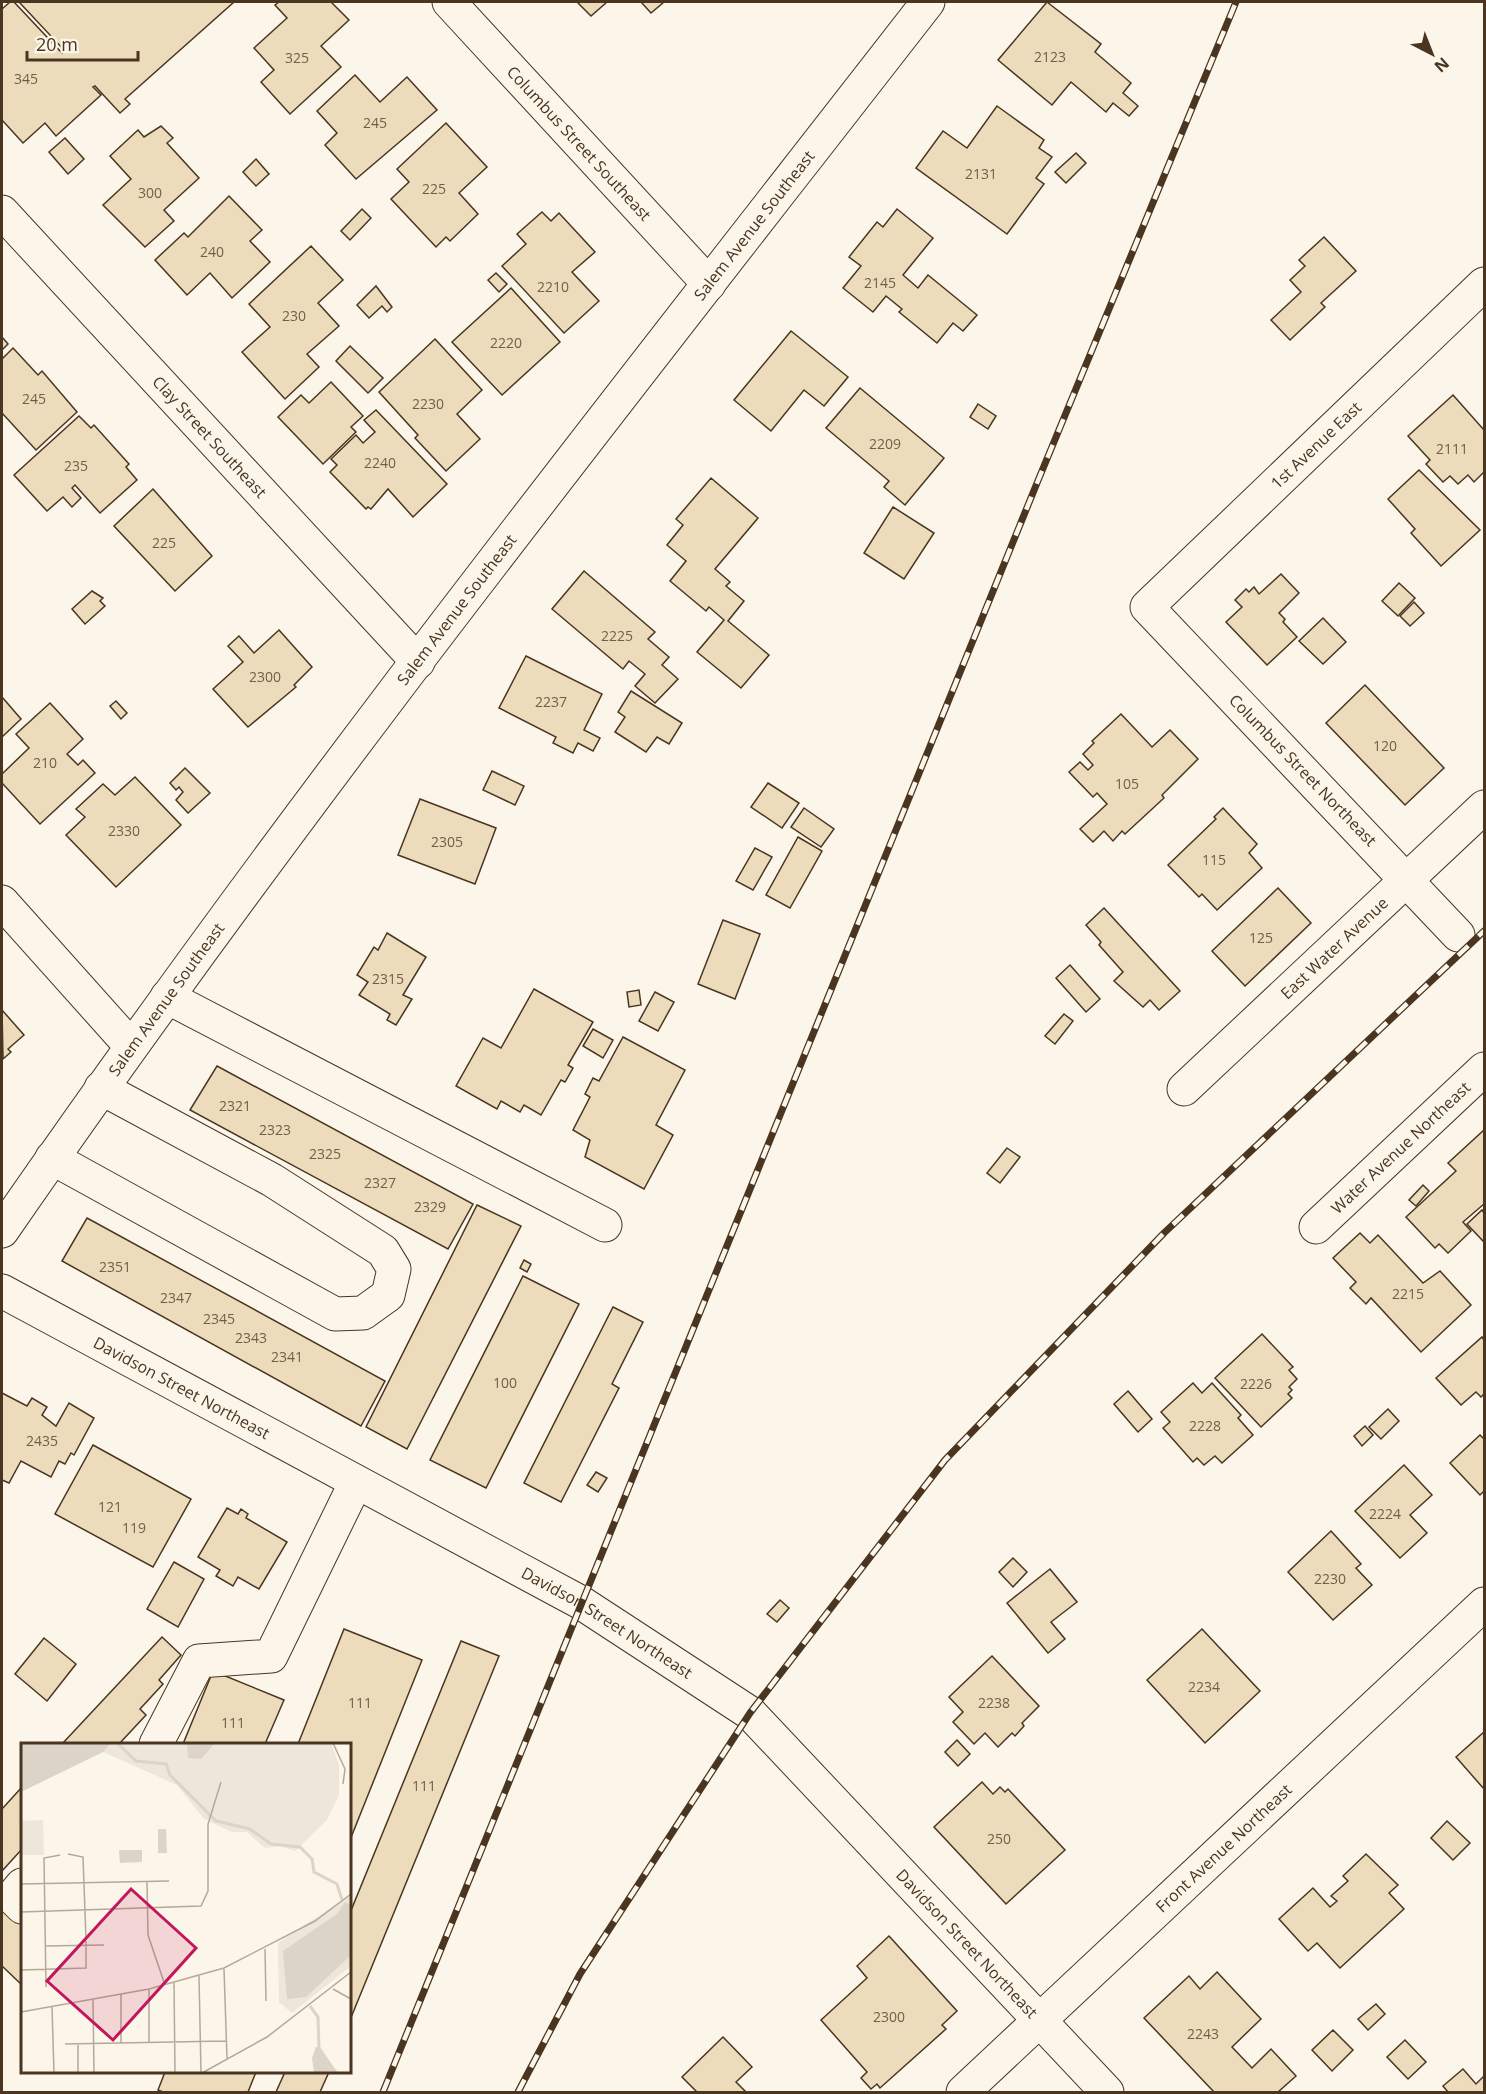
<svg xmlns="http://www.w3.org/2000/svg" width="1486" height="2094" viewBox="0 0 1486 2094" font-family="'Open Sans',sans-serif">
  <rect width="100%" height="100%" fill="#fbf6e9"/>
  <!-- building -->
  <g fill="#ecdcbc" stroke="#4a3520" stroke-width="1.5">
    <polygon points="10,2 14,2 62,53 65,51 19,2 234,2 125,99 130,104 120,113 95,86 93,87 101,95 56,136 45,123 23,143 2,120 2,9"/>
    <polygon points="279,2 331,2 349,20 321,46 341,67 290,114 261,82 274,70 254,48 287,18 275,5"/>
    <polygon points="577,2 607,2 591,16"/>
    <polygon points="641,2 664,2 651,13"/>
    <polygon points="1047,2 1101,44 1095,52 1131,83 1123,93 1138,106 1129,116 1113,103 1106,112 1071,82 1052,105 998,60"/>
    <polygon points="355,75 380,102 407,77 437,110 356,179 325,145 337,133 317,111"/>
    <polygon points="997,106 1044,140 1039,148 1052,157 1036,178 1044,184 1007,234 916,168 943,131 967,148"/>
    <polygon points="446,123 487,167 459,193 478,214 450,241 446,237 436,247 391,199 409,182 397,169"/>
    <polygon points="161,126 173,138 167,143 199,178 164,210 174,221 145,247 103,205 131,179 110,156 138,130 144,137"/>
    <polygon points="65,138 84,159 68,174 49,152"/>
    <polygon points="1076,153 1086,163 1066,183 1055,172"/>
    <polygon points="256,159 269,174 256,186 243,172"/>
    <polygon points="229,196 262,230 250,241 270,262 232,298 210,273 187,295 155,260 184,233 188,237"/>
    <polygon points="362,209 371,218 350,240 341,231"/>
    <polygon points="897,209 933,238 903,275 918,288 928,275 977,315 963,331 953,323 937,343 899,312 902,309 886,296 873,312 843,288 861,266 849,257 877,222 883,227"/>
    <polygon points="542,212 551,221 559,213 595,252 572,272 599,301 564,333 502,266 526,244 517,234"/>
    <polygon points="1324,237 1356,271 1321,303 1325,307 1290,340 1271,320 1301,292 1290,280 1305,266 1299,260"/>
    <polygon points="311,246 343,280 318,303 339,326 307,354 319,367 285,399 242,352 270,327 249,304"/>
    <polygon points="496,273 507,284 499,292 488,280"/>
    <polygon points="376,286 392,307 387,312 382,306 369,318 357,305"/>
    <polygon points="511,288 560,342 502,395 452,342"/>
    <polygon points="791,331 848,377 824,406 804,390 771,431 734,400"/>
    <polygon points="2,337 8,344 2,350"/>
    <polygon points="435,339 482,390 457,414 480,439 446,471 415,438 418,435 379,392"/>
    <polygon points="350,346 383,378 368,393 336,361"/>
    <polygon points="13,348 38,375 42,371 77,412 36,450 2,413 2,359"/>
    <polygon points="331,382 363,416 351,427 356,432 323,464 278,417 301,395 309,403"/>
    <polygon points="860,388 944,458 905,505 884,487 889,481 826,428"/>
    <polygon points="1453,395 1484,430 1484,472 1474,482 1468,475 1458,484 1450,476 1443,482 1426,464 1430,460 1408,436"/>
    <polygon points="978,404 996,416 988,429 970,417"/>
    <polygon points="376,410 447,484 413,517 388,489 371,509 368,507 366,509 330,472 337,465 331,459 356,435 363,443 375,432 364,420"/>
    <polygon points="79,416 91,428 94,425 129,464 126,467 137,480 100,513 75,485 72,488 81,498 72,507 63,497 47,511 14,475"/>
    <polygon points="1419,470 1480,530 1441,566 1411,533 1415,529 1388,499"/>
    <polygon points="711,478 758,518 715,569 730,582 726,586 744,601 728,621 769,655 741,688 697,652 724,620 709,607 706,611 670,581 686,561 667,545 683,525 676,519"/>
    <polygon points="153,489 212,556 175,591 114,526"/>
    <polygon points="893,507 934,533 904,579 864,553"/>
    <polygon points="584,571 655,632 648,639 669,657 662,665 678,679 655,703 635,686 645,674 629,661 623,669 552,609"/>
    <polygon points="1281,574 1299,593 1279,613 1285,619 1283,622 1297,637 1267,665 1226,622 1242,607 1235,600 1246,589 1249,592 1254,587 1259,594"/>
    <polygon points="1399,583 1415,598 1398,616 1382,601"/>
    <polygon points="92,591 103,598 100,601 105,606 85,624 72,609"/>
    <polygon points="1414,602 1424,613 1410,626 1400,616"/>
    <polygon points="1323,618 1346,642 1323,664 1299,641"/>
    <polygon points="279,630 312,667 294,685 296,687 248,727 213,689 243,662 228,646 239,636 254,653"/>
    <polygon points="526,656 602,694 584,730 600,738 593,751 578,743 573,753 553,743 556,737 499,708"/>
    <polygon points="1365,685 1444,768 1405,805 1326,723"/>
    <polygon points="631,691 682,723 669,744 657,737 646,752 615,732 625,717 618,712"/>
    <polygon points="2,697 21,719 2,737"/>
    <polygon points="116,701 127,713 121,719 110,706"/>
    <polygon points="50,703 83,739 67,754 78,765 83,760 95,773 40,824 2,783 2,774 29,748 16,734"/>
    <polygon points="1121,714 1152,747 1170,730 1198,759 1162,795 1164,798 1125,834 1122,831 1113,841 1104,831 1093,842 1080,829 1107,804 1097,793 1093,797 1069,772 1080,762 1088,770 1093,765 1083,754 1094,743 1092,741"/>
    <polygon points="185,768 210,793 188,813 176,800 183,792 179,787 176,790 170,783"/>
    <polygon points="492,771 524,786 515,805 483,790"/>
    <polygon points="135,777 181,825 116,887 66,835 85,817 76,809 103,784 115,795"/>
    <polygon points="768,783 799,803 782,828 751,807"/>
    <polygon points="420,799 496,828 475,884 398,855"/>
    <polygon points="804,808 834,829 821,847 791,827"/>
    <polygon points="1223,808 1257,844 1249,853 1262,868 1217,910 1202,894 1199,897 1168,865 1216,819 1214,817"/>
    <polygon points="798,837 822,851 790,908 766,895"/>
    <polygon points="755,848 772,857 753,890 736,881"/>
    <polygon points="1278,888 1311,923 1245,986 1212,951"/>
    <polygon points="1104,908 1180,991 1159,1010 1150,1000 1143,1007 1114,981 1123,972 1099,945 1101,942 1086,925"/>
    <polygon points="723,920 760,934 735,999 698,984"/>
    <polygon points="387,933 426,957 403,995 412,999 396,1025 387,1020 390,1014 359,995 368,982 357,975 374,947 378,950"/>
    <polygon points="1070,965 1100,999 1086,1012 1056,978"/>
    <polygon points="534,989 593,1022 568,1065 573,1068 565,1082 561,1080 541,1115 524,1105 520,1112 501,1101 497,1109 456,1086 483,1038 501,1048"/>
    <polygon points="639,990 641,1005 629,1007 627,992"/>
    <polygon points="655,992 674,1002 658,1031 639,1021"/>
    <polygon points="2,1010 24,1035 8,1049 11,1052 3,1059"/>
    <polygon points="1064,1014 1073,1021 1055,1044 1045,1036"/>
    <polygon points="593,1029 613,1040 603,1058 583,1046"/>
    <polygon points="623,1037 685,1070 656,1125 673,1135 644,1189 585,1157 590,1140 573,1130 590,1097 585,1094 593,1078 599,1081"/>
    <polygon points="217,1066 473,1204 448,1249 190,1110"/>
    <polygon points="1484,1130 1484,1204 1463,1222 1471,1231 1448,1253 1439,1244 1435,1248 1406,1217 1456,1171 1448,1163"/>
    <polygon points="1007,1148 1020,1157 1000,1183 987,1173"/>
    <polygon points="1423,1185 1429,1191 1416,1206 1409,1200"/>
    <polygon points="477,1205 521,1226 407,1449 366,1427"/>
    <polygon points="1482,1210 1484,1213 1484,1242 1467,1224"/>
    <polygon points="87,1218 385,1381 361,1426 62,1261"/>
    <polygon points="1360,1233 1370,1243 1378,1235 1423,1283 1440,1271 1471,1305 1421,1352 1371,1298 1366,1304 1350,1288 1356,1282 1333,1258"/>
    <polygon points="524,1260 531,1264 527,1272 520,1268"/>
    <polygon points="523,1276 579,1304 486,1488 430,1460"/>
    <polygon points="613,1307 643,1322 612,1384 619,1388 561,1502 524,1483"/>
    <polygon points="1262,1334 1293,1367 1289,1370 1297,1379 1289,1387 1292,1390 1288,1394 1292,1398 1261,1427 1215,1378"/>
    <polygon points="1482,1337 1484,1340 1484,1394 1481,1397 1476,1392 1461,1405 1436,1378"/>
    <polygon points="1193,1383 1202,1393 1212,1383 1241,1415 1238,1418 1253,1435 1222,1463 1215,1456 1204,1465 1197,1458 1193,1462 1163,1428 1170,1422 1161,1412"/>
    <polygon points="1128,1391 1152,1419 1138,1432 1114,1404"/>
    <polygon points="2,1393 27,1406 32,1398 47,1407 42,1415 56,1426 69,1403 94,1418 74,1455 71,1453 65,1464 59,1461 51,1477 21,1461 9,1483 2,1480"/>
    <polygon points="1388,1409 1399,1421 1381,1439 1369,1427"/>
    <polygon points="1365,1426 1373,1435 1362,1446 1354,1436"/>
    <polygon points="1480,1435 1484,1439 1484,1491 1480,1495 1450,1463"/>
    <polygon points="93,1445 191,1499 153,1567 55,1514"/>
    <polygon points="1404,1465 1432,1495 1410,1515 1427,1533 1400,1558 1355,1511"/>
    <polygon points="596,1472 607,1478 598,1492 587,1485"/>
    <polygon points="227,1508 238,1514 241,1509 248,1514 246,1518 287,1542 259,1589 238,1577 233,1586 216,1576 220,1570 198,1557"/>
    <polygon points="1331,1531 1361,1564 1356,1568 1372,1585 1333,1620 1288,1572"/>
    <polygon points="1013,1558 1027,1572 1013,1587 999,1572"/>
    <polygon points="174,1562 204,1579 178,1627 147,1609"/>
    <polygon points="1050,1569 1077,1602 1051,1622 1065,1639 1048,1653 1007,1603"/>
    <polygon points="780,1600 789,1608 777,1622 767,1614"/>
    <polygon points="344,1629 422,1660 350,1840 350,1744 298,1744"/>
    <polygon points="1202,1629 1260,1691 1205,1743 1147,1680"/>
    <polygon points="162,1637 181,1655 159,1680 163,1684 140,1709 146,1715 119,1744 62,1744"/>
    <polygon points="44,1638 76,1664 47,1701 15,1674"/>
    <polygon points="461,1641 499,1656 350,2020 350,1913"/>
    <polygon points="992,1656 1039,1706 1022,1723 1024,1726 1015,1736 1012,1733 998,1747 985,1733 974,1744 953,1722 963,1712 949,1697"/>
    <polygon points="213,1671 284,1700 265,1744 183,1744"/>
    <polygon points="1484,1732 1484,1789 1456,1757"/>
    <polygon points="957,1740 970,1754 958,1766 945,1752"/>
    <polygon points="982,1782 993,1794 1000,1787 1005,1792 1008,1789 1065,1850 1006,1904 934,1827"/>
    <polygon points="22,1787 22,1849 2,1871 2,1809"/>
    <polygon points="1447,1821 1470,1843 1453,1860 1431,1838"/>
    <polygon points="1366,1854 1398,1885 1389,1893 1404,1909 1340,1968 1317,1943 1308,1951 1279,1919 1313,1888 1330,1907 1337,1901 1331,1896 1348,1881 1343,1876"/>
    <polygon points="2,1903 22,1923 22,1985 2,1966"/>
    <polygon points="889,1936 957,2011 942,2025 946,2029 880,2088 877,2084 871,2089 861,2078 867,2072 821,2020 867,1978 857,1966"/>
    <polygon points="1217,1972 1261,2019 1232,2047 1252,2068 1271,2049 1296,2076 1278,2092 1214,2092 1144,2018 1189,1976 1200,1989"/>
    <polygon points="1376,2004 1385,2014 1368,2030 1358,2019"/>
    <polygon points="1333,2030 1353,2050 1332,2071 1312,2050"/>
    <polygon points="723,2037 752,2067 736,2082 746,2092 697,2092 682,2077"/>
    <polygon points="1405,2040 1426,2062 1408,2079 1387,2057"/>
    <polygon points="1463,2069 1476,2084 1484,2076 1484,2092 1448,2092 1443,2086"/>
    <polygon points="165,2072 256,2072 248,2092 163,2092 158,2090"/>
    <polygon points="285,2072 329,2072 320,2092 276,2092"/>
  </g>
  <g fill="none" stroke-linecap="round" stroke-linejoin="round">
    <defs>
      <g id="minor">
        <path id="s1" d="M449,2l260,282"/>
        <path id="s2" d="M2,212l416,450"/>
        <polyline points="2,902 130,1045"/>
        <path id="s3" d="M1458,935l-311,-328 337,-323"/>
        <polyline points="167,997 605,1225"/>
        <path id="s4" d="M1184,1089l300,-282"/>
        <polyline points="52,1158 335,1314 363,1313 388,1295 394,1269 383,1251 272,1180 101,1088"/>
        <path id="s5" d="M1316,1227l168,-158"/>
        <path id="s6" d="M2,1291l578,311 170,111 357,379"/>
        <polyline points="156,1744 199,1661 271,1656 356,1482"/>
        <polyline points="22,1885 12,1897 22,1907"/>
        <path id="s7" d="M963,2092l521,-488"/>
      </g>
      <g id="major">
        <path id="s8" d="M2,1231c291,-422 611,-824 926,-1229"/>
      </g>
    </defs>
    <!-- minor casing -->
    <use href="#minor" stroke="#4a3520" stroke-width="35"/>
    <!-- major casing -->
    <use href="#major" stroke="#4a3520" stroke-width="35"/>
    <!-- minor -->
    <use href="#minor" stroke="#fbf6e9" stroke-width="33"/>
    <!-- major -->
    <use href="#major" stroke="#fbf6e9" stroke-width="33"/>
    <defs>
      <g id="rail">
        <polyline points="383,2092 1037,483 1236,2"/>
        <polyline points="518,2092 580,1974 750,1713 945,1460 1164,1233 1484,931"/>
      </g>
    </defs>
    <!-- rail casing -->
    <use href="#rail" stroke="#4a3520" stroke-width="7"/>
    <!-- rail -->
    <use href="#rail" stroke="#fbf6e9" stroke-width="4.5" stroke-dasharray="14" stroke-linecap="butt"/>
  </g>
  <g text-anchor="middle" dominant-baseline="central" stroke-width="4.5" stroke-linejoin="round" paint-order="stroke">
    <!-- number labels -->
    <g font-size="14" fill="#725f47">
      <text x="1050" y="56">2123</text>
      <text x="297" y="57">325</text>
      <text x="26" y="78">345</text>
      <text x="375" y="122">245</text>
      <text x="981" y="173">2131</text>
      <text x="434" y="188">225</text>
      <text x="150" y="192">300</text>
      <text x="212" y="251">240</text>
      <text x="880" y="282">2145</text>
      <text x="553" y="286">2210</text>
      <text x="294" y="315">230</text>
      <text x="506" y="342">2220</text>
      <text x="34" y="398">245</text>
      <text x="428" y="403">2230</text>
      <text x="885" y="443">2209</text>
      <text x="1452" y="448">2111</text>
      <text x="380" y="462">2240</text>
      <text x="76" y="465">235</text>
      <text x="164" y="542">225</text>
      <text x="617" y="635">2225</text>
      <text x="265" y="676">2300</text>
      <text x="551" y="701">2237</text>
      <text x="1385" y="745">120</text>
      <text x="45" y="762">210</text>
      <text x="1127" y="783">105</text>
      <text x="124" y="830">2330</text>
      <text x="447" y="841">2305</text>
      <text x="1214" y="859">115</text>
      <text x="1261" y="937">125</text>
      <text x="388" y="978">2315</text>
      <text x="235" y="1105">2321</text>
      <text x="275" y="1129">2323</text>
      <text x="325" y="1153">2325</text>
      <text x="380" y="1182">2327</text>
      <text x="430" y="1206">2329</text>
      <text x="115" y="1266">2351</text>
      <text x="1408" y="1293">2215</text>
      <text x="176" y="1297">2347</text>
      <text x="219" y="1318">2345</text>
      <text x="251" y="1337">2343</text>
      <text x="287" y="1356">2341</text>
      <text x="505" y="1382">100</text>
      <text x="1256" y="1383">2226</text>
      <text x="1205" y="1425">2228</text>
      <text x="42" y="1440">2435</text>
      <text x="110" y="1506">121</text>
      <text x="1385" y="1513">2224</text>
      <text x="134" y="1527">119</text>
      <text x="1330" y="1578">2230</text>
      <text x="1204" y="1686">2234</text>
      <text x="360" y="1702">111</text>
      <text x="994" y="1702">2238</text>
      <text x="233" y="1722">111</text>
      <text x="424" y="1785">111</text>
      <text x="999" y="1838">250</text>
      <text x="889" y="2016">2300</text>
      <text x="1203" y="2033">2243</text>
    </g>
    <!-- street labels -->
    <g font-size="16" fill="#4a3520" stroke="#fbf6e9">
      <text stroke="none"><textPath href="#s1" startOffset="192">Columbus Street Southeast</textPath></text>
      <text stroke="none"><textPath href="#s8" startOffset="1256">Salem Avenue Southeast</textPath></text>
      <text stroke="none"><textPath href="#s2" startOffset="306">Clay Street Southeast</textPath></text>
      <text stroke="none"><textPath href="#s3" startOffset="686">1st Avenue East</textPath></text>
      <text stroke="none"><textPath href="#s8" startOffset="770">Salem Avenue Southeast</textPath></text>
      <text transform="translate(1303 770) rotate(46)">Columbus Street Northeast</text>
      <text stroke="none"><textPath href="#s4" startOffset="206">East Water Avenue</textPath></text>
      <text stroke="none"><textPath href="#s8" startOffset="284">Salem Avenue Southeast</textPath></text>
      <text stroke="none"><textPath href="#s5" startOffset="116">Water Avenue Northeast</textPath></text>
      <text stroke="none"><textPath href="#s6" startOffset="204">Davidson Street Northeast</textPath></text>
      <text stroke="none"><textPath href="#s6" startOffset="690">Davidson Street Northeast</textPath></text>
      <text stroke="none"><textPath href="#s7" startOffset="357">Front Avenue Northeast</textPath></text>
      <text stroke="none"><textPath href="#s6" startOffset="1176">Davidson Street Northeast</textPath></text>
    </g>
  </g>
  <!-- overview -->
  <g transform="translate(21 1743)">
    <rect width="330" height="330" fill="#fbf6e9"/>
    <path d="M90,0h220l8,22v30l-12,25 -32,31 -15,-5 -15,2 -18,-16h-15l-28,-13 -27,-34 -74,-33zM22,77l1,35h-23v-34zM330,151v72l-59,47 -13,-11 -1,-59z" fill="#ede6d9"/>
    <path d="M0,0h90l-8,9 -82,40zM166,0h28l-14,16 -13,-1zM137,86h8l1,24h-9zM121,107v12l-22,1 -1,-13zM324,159l6,3v50l-45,42 -19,2 -4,-48 54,-37zM295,304h4l18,26h-24l-2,-15z" fill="#dcd4c6"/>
    <path fill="none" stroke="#dcd4c6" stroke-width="3" d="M96,0l19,18 30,3 4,11 46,46 34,8 21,15 29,3 12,12 2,13 23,12 5,16M289,263l8,11 1,31"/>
    <path fill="none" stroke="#b4a999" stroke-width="1.5" d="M312,0l12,26 -2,15M47,111l15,3 3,82M126,139l1,53 17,50M0,141l148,-3M0,169l180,-6 7,-15v-67l13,-42M24,203l59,-1M244,206l1,52M203,226l3,89M0,227l65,-2v-27M178,233l2,97M153,240l1,90M25,244l-2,-129 16,-3M128,246v54M312,246l18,10M100,251v49M72,257l1,73M31,264l2,66M0,269l128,-23 75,-21 91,-47 36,-27M44,301l161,-3M57,302v28M181,330l65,-36 84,-65"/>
    <path fill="#c2185b" fill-opacity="0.15" stroke="#c2185b" stroke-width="3" d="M110,146l65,59 -83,92 -66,-59z"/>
    <rect width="330" height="330" fill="none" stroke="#4a3520" stroke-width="3"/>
  </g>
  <!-- border -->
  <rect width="1486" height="2094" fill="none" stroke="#4a3520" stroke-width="6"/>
  <!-- north arrow -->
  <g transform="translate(1432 54) rotate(138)" stroke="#fbf6e9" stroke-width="4.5" paint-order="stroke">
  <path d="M0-4.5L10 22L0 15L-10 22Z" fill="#4a3520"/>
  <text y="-9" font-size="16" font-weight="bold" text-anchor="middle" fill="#4a3520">N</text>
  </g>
  <!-- scale -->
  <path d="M27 51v9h111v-9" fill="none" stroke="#4a3520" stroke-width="3"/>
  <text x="36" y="51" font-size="18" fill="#4a3520" stroke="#fbf6e9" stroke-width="4.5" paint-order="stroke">20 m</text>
</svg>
